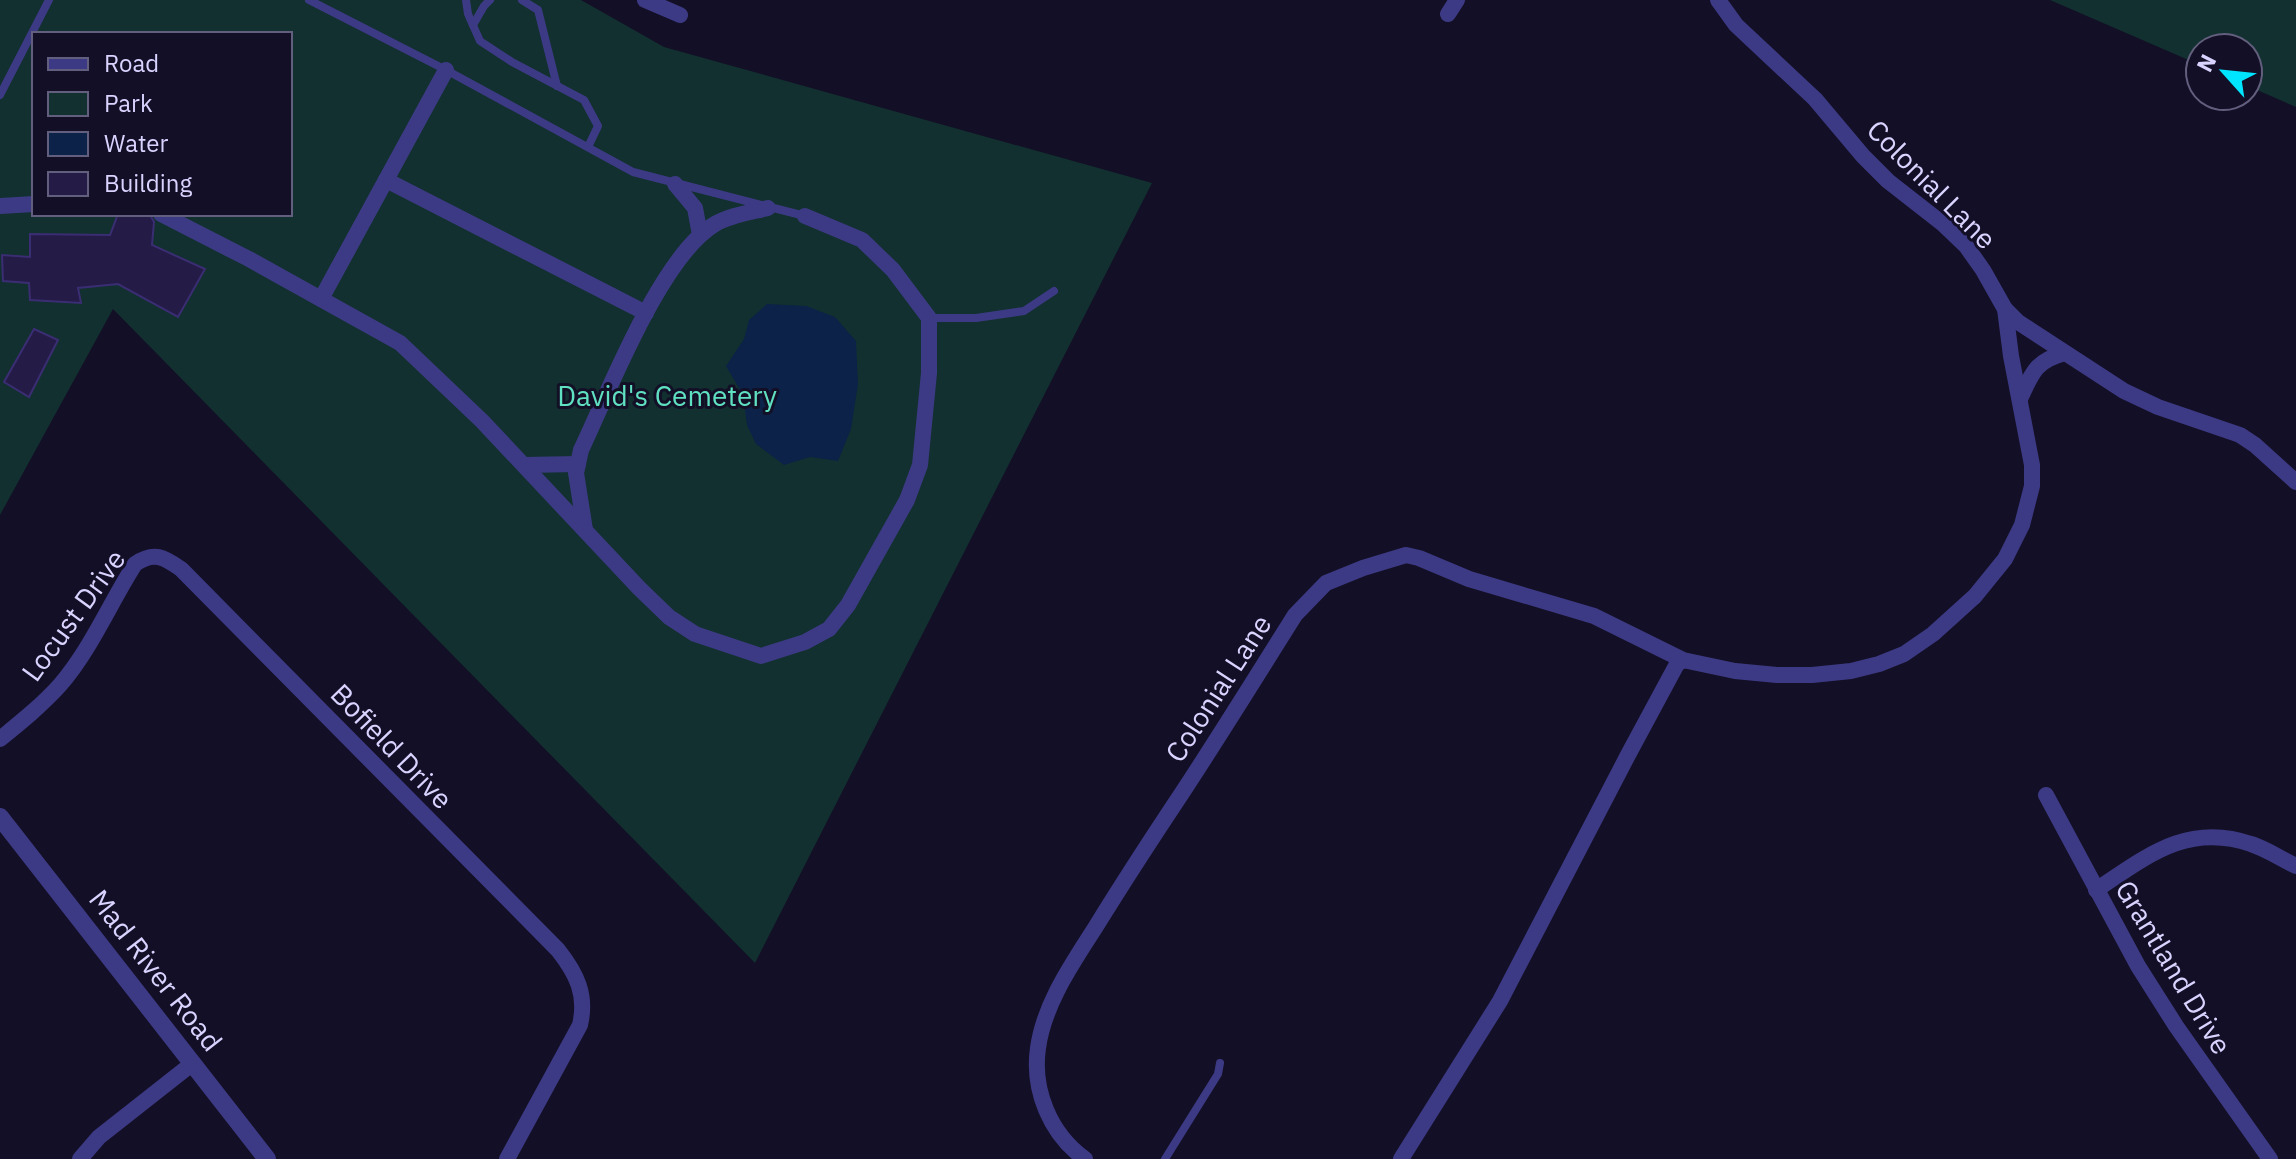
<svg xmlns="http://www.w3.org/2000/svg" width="2296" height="1159" viewBox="0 0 2296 1159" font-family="'IBM Plex Sans',sans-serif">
  <rect width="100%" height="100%" fill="#130f26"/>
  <!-- green -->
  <g fill="#12302f" fill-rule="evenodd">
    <path d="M0,0h581l83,47 488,136 -397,780 -642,-654 -113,206zM34,34h256v180h-256z"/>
    <polygon points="2050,0 2296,0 2296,107 2248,86 2248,48 2200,48 2200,65"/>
  </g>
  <!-- water -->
  <polygon fill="#0c2248" points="767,304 806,306 835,317 856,341 858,384 851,429 838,461 810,457 784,465 756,444 747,425 743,395 726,366 744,339 749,320"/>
  <!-- building -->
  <g fill="#241b47" stroke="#3b2d73" stroke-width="2">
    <polygon points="118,214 150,215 154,222 152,245 205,269 178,317 118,284 78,288 81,303 30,300 29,283 3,281 2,255 30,257 30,234 110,235"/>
    <polygon points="34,329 58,340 29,397 4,382"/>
  </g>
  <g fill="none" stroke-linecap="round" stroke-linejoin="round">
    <!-- service -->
    <g stroke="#3d3a85" stroke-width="8">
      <polyline points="309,0 446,70 633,172 805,216"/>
      <polyline points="466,0 468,14 480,41 512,62 584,100 598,126 588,147"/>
      <polyline points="522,0 538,10 557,86"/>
      <polyline points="473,25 484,6 490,0"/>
      <polyline points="0,95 49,0"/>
      <polyline points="929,318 976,318 1024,311 1054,291"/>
      <polyline points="1165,1159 1218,1074 1220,1063"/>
    </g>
    <!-- minor -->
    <g stroke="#3d3a85" stroke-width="16">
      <polyline points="645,0 680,15"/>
      <polyline points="1448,14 1457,0"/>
      <polyline points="386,180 646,313"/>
      <polyline points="675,184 695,208 700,235"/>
      <polyline points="0,206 34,204"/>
      <polyline points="161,214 249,259 400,343 482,421 639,588 669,617 695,634 761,656 805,642 829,629 848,605 907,500 920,465 929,373 929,318 893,270 862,240 805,216"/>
      <polyline points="321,299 446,70"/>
      <polyline points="2005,309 2018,322 2124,391 2158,407 2240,435 2255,445 2296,482"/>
      <path d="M2020,399c12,-26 15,-38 45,-46"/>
      <polyline points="524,465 578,464"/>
      <path d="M585,530l-9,-57 5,-23c28,-59 80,-194 134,-226 15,-9 37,-12 53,-16"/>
      <path d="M0,739c21,-17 42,-34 60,-54 31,-36 50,-82 75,-121 19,-13 29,-7 46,5l377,381c19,24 29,45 22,75l-73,134"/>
      <polyline points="2046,795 2138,966 2176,1026 2270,1159"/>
      <path d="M2096,890c51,-34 92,-68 155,-46 16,5 30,15 45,22"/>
      <polyline points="80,1159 99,1137 193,1063"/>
      <path d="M1085,1159c-35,-25 -53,-69 -47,-111 6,-44 34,-84 57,-120 29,-47 59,-93 89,-138 38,-58 74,-116 111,-175l31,-32 37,-15 43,-13 13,3 50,21 125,37 89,44 52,11 42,4h35l39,-4 28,-7 25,-10 29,-20 42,-38 30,-37 17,-34 10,-39v-21l-21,-109 -6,-47 -22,-39 -17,-24 -23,-22 -55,-43 -25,-25 -48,-57 -79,-74 -18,-25"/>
      <polyline points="1401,1159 1500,1001 1628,755 1677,664 1683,660"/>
    </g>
    <!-- tertiary -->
    <polyline stroke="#3d3a85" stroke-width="18" points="0,817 267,1159"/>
  </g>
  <g text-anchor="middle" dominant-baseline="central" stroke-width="6" stroke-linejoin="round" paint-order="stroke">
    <!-- street labels -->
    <g font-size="28" fill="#d9d4ff" stroke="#130f26">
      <text transform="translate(1932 184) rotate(45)">Colonial Lane</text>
      <text transform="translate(73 615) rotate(-54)">Locust Drive</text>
      <text transform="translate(1218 688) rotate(-57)">Colonial Lane</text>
      <text transform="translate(392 746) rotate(46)">Bofield Drive</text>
      <text transform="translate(2174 967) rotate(59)">Grantland Drive</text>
      <text transform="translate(156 970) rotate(52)">Mad River Road</text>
    </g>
    <!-- park labels -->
    <g font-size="28" fill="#5fe0c0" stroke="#130f26">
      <text x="667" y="395">David's Cemetery</text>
    </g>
  </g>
  <!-- legend -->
  <rect x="32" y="32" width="260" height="184" fill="#130f26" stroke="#625e7d" stroke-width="2"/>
  <rect x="48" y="58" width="40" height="12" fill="#3d3a85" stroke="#625e7d" stroke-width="2"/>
  <text x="104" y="72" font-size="24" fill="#d9d4ff">Road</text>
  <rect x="48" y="92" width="40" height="24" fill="#12302f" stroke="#625e7d" stroke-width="2"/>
  <text x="104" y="112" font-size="24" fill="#d9d4ff">Park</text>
  <rect x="48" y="132" width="40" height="24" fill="#0c2248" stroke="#625e7d" stroke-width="2"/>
  <text x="104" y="152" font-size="24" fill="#d9d4ff">Water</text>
  <rect x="48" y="172" width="40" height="24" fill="#241b47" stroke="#625e7d" stroke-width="2"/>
  <text x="104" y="192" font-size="24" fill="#d9d4ff">Building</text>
  <!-- north arrow -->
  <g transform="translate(2224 72) rotate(297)"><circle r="38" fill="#130f26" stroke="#625e7d" stroke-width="2"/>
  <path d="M0-6L14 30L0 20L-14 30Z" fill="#00e5ff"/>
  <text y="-12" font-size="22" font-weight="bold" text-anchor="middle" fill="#d9d4ff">N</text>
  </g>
</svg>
